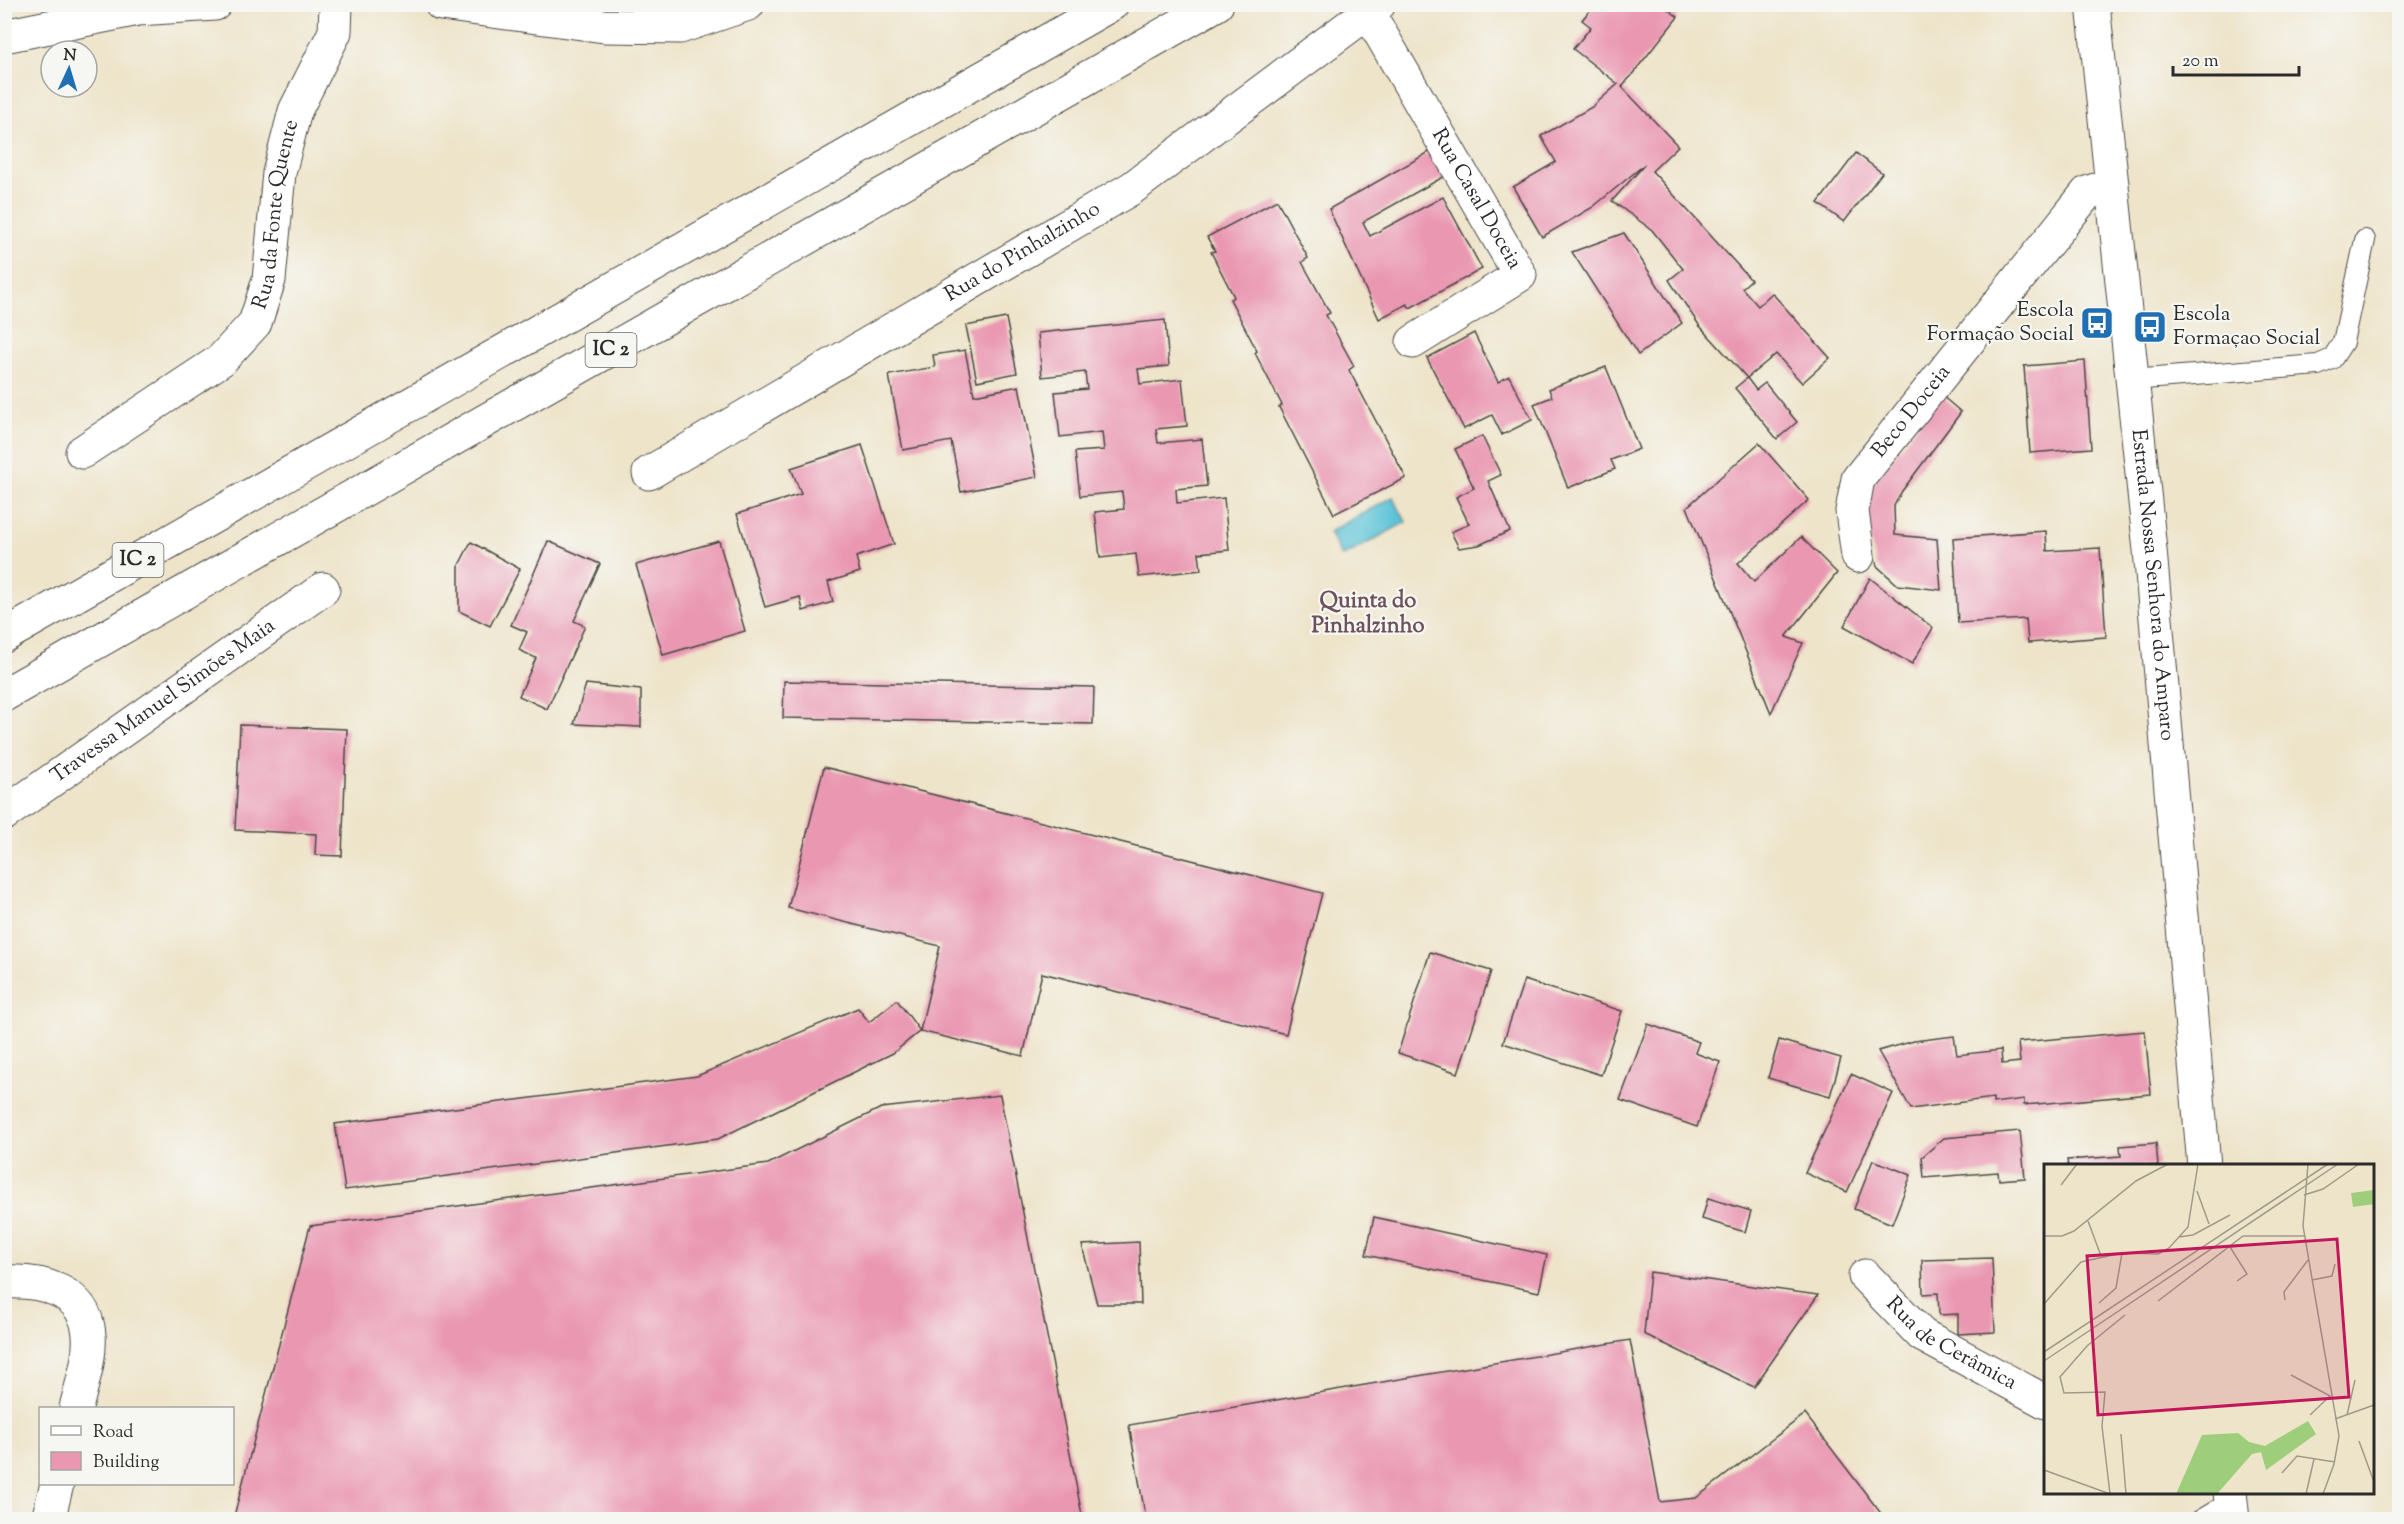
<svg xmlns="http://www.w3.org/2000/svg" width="2404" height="1524" viewBox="0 0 2404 1524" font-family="'Sorts Mill Goudy',serif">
  <rect width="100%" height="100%" fill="#f6f6f2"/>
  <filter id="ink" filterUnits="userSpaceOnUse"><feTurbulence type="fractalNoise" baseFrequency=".0167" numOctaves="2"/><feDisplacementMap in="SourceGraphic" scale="12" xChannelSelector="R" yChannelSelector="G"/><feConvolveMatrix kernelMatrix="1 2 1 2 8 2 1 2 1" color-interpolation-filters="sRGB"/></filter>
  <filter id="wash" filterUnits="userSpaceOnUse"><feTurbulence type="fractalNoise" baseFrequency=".008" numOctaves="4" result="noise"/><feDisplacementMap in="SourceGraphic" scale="24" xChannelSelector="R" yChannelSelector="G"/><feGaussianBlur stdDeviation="1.35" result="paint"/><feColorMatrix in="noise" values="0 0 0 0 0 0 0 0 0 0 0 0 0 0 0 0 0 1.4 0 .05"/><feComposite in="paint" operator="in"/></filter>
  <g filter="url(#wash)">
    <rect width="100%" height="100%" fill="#eee4ca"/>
    <!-- water -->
    <polygon fill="#5bc3d8" stroke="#437782" stroke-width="1.5" points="1393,497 1406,522 1342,557 1329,532"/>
    <g id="blocks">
      <!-- building -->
      <g fill="#ea98b2">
        <polygon points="1595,4 1661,4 1678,17 1622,87 1678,146 1652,171 1751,280 1742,288 1758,306 1772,293 1830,358 1802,383 1776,354 1747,378 1699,325 1669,280 1683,269 1652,230 1612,201 1645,164 1593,207 1542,237 1513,187 1556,162 1541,136 1592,107 1618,84 1573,49 1591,27 1582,20"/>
        <polygon points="1431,151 1445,176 1363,222 1370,236 1443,197 1482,269 1410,308 1407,304 1379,319 1329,209"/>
        <polygon points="1856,153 1882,173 1844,222 1818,203"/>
        <polygon points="1277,200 1308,258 1302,262 1330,313 1326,315 1354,366 1349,370 1406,478 1334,514 1279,407 1282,405 1255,353 1257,351 1230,299 1234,297 1211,252 1215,251 1207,237"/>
        <polygon points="1624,233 1682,323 1638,355 1572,252"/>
        <polygon points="1006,318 1017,373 977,381 966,326"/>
        <polygon points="1165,320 1169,366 1138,369 1140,384 1182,379 1187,426 1156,429 1158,443 1202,439 1207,486 1176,489 1177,503 1224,498 1229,550 1199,553 1201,570 1139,577 1136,554 1100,558 1095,512 1124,509 1122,492 1080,496 1075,452 1104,450 1102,432 1060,437 1055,392 1087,389 1085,372 1042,377 1038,333"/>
        <polygon points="1474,333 1498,382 1509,376 1532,420 1502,435 1492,415 1464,429 1427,358"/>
        <polygon points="965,350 974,395 1019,386 1037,477 961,492 951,441 903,450 889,375 935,367 933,355"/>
        <polygon points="2085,361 2091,448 2030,453 2024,366"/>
        <polygon points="1606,367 1639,449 1611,460 1615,469 1568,488 1534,404 1552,397 1549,389"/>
        <polygon points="1747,378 1756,390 1765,383 1797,422 1777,439 1735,388"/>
        <polygon points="1941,395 1961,412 1902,491 1894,506 1895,535 1937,539 1941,590 1898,585 1877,566 1868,533 1865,506 1870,487"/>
        <polygon points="1482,436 1501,475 1488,481 1510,531 1479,545 1459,548 1451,532 1469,524 1456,497 1474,488 1455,449"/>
        <polygon points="1759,443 1809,500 1738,563 1754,582 1801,537 1837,573 1786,637 1803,643 1771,713 1687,507"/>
        <polygon points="862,445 894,544 856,557 860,572 828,582 833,602 803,611 800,597 765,607 737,514 801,494 791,468"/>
        <polygon points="2046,531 2047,551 2100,548 2106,637 2028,643 2026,619 1958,623 1953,538"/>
        <polygon points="548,541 600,564 574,621 585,626 547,709 519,696 536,658 519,650 527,632 511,625"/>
        <polygon points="719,541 745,631 663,655 636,565"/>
        <polygon points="471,542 520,569 490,626 459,611 459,565"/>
        <polygon points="1870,578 1933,628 1912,664 1844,626"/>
        <polygon points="784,681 1094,687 1093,724 783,718"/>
        <polygon points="586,684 641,690 641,727 574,724"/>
        <polygon points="240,725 347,729 342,856 315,855 316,834 235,830"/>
        <polygon points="824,767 1322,893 1286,1034 1042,973 1023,1056 920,1031 940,946 788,908"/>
        <polygon points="1430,952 1491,971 1458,1073 1398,1053"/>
        <polygon points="1524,980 1622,1011 1601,1075 1503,1043"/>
        <polygon points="897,1000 920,1031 893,1053 718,1139 345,1190 335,1124 697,1076 858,1008 869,1022"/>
        <polygon points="1648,1024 1699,1042 1695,1053 1720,1062 1697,1127 1620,1100"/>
        <polygon points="2145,1031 2151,1094 2024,1105 2024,1099 1993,1103 1993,1098 1911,1109 1878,1051 1914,1041 1954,1036 1957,1055 2001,1050 2002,1064 2020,1062 2018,1042"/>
        <polygon points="1779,1040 1841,1058 1830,1096 1768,1078"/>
        <polygon points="1851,1074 1893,1093 1847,1192 1805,1173"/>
        <polygon points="1000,1095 1083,1520 233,1520 310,1226 768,1164 881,1108"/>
        <polygon points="2020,1131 2025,1178 1999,1180 1998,1172 1924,1178 1922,1157 1944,1138"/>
        <polygon points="2156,1143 2158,1166 2068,1166 2067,1160 2121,1156 2120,1146"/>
        <polygon points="1873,1160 1911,1175 1892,1224 1854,1209"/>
        <polygon points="1708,1198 1751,1211 1745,1232 1702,1219"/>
        <polygon points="1374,1217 1547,1255 1539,1292 1366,1255"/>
        <polygon points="1139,1242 1141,1304 1097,1304 1082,1245"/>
        <polygon points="1992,1258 1995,1332 1958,1334 1958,1314 1939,1315 1938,1293 1923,1294 1922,1260"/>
        <polygon points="1650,1272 1818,1295 1754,1387 1644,1334"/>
        <polygon points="1630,1340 1660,1502 1696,1498 1805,1414 1886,1520 1146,1520 1129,1425"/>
      </g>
    </g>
  </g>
  <g filter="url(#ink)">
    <use href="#blocks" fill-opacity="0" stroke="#484743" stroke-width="1.5"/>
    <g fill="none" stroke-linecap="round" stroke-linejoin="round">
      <defs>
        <g id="service">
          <polyline points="2132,380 2318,365 2332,359 2343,342 2365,240"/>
          <polyline points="2201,1520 2231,1502"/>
        </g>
        <g id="minor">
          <polyline points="441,4 604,26 680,27 748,4"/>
          <path id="s1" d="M1368,12l152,263 -107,67"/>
          <polyline points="4,36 138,9 215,4"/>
          <path id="s2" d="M82,452l139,-92 34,-37 14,-43 10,-107 16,-62 40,-79 1,-28"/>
          <path id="s3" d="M649,473l483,-285 247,-184"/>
          <path id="s4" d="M1858,556l-6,-45 6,-32 229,-286 25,-9"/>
          <path id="s5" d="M4,814l319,-225"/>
          <path id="s6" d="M1865,1276l57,59 124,67"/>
          <path d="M4,1282c37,-2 82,8 85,53 2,24 -8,51 -13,73"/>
          <polyline points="48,1520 57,1484"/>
        </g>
        <g id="secondary">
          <path id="s7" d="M2093,4l57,546 54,616"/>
          <polyline points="2230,1492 2233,1520"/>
        </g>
        <g id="trunk">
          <polyline points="4,636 1112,4"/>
          <polyline points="4,695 1217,4"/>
        </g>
      </defs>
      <!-- service casing -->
      <use href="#service" stroke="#484743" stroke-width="22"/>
      <!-- minor casing -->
      <use href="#minor" stroke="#484743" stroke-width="35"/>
      <!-- secondary casing -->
      <use href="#secondary" stroke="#484743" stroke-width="35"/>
      <!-- trunk casing -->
      <use href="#trunk" stroke="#484743" stroke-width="35"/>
      <!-- service -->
      <use href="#service" stroke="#fff" stroke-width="20"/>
      <!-- minor -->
      <use href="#minor" stroke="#fff" stroke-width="33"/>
      <!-- secondary -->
      <use href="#secondary" stroke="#fff" stroke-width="33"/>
      <!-- trunk -->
      <use href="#trunk" stroke="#fff" stroke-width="33"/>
    </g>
  </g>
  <!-- icons -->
  <defs>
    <symbol id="bus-square" viewBox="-11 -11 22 22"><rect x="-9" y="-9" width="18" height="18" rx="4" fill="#1f6fb2" stroke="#f6f6f2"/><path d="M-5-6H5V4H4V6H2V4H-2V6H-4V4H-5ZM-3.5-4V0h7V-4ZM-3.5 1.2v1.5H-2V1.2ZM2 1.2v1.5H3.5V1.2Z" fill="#fff"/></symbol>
  </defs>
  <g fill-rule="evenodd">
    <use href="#bus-square" x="2078" y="304" width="38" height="38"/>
    <use href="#bus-square" x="2131" y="308" width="38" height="38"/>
  </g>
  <g text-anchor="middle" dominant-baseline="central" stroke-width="4.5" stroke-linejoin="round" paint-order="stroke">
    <!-- shield labels -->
    <g fill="#f6f6f2" stroke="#686867" stroke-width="1.5">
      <rect x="585.5" y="333" width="51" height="34" rx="4.5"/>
      <rect x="112.5" y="543" width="51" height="34" rx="4.5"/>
    </g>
    <g font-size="20" font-weight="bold" fill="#2b2b2b">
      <text x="611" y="350">IC 2</text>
      <text x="138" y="560">IC 2</text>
    </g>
    <!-- street labels -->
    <g font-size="21" fill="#2b2b2b" stroke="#f6f6f2">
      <text stroke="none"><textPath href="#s1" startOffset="216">Rua Casal Doceia</textPath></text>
      <text stroke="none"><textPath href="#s2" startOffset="328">Rua da Fonte Quente</textPath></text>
      <text stroke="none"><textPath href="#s3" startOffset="434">Rua do Pinhalzinho</textPath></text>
      <text stroke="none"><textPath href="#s4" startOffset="164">Beco Doceia</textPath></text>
      <text stroke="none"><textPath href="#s7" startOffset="584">Estrada Nossa Senhora do Amparo</textPath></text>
      <text stroke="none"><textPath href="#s5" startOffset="195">Travessa Manuel Simões Maia</textPath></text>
      <text stroke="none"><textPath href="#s6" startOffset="111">Rua de Cerâmica</textPath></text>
    </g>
    <!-- poi labels -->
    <g font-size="21" fill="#2b2b2b" stroke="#f6f6f2" text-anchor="end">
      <text x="2074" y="311">Escola<tspan x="2074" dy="24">Formação Social</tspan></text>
      <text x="2173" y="315" text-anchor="start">Escola<tspan x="2173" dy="24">Formaçao Social</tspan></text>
    </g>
    <!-- neighbourhood labels -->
    <g font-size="22" font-weight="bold" fill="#6e515a" stroke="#f6f6f2">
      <text x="1368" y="602">Quinta do<tspan x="1368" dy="25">Pinhalzinho</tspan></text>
    </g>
  </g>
  <!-- overview -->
  <g transform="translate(2044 1164)">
    <rect width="330" height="330" fill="#eee4ca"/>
    <path d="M330,26v14l-21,3 -2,-14zM264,257l8,13 -50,36 -5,-18 -9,2 -35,40h-41l26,-59 36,-2 11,9 16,4z" fill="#9ecd7b"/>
    <path fill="none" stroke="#a09a8a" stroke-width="1.5" d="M264,0l-5,62 36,210 -5,28 -11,30M17,21l16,-21M153,27l12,33M260,31l19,-6 36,-25M44,57l13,35M0,72h18l12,-5 62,-50 32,-17M135,73l14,-2 37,-20M186,83l17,27 -10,7M268,116l20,-4 3,-12M241,136l-1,-8 24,-32M114,137l85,-65h61M55,139l17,-15 6,-35M0,140l37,-42 41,-9 36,1 11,-6 19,-21 10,-63M0,188l284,-188M0,197l294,-197M247,211l39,21 -20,19M303,251l8,-35M291,255l39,-14M77,270l5,60M315,277l15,41M0,306l66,24M238,309l15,-17 38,6M66,330l-8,-68 3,-34 -41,1 -4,-16 27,-31 38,-31M262,330l8,-35"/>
    <path fill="#c2185b" fill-opacity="0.15" stroke="#c2185b" stroke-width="3" d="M293,75l12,158 -251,18 -11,-159z"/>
    <rect width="330" height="330" fill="none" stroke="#2b2b2b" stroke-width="3"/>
  </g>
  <!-- margin -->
  <rect width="2404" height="1524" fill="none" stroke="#f6f6f2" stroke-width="24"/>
  <!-- legend -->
  <rect x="39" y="1407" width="195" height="78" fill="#f6f6f2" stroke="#a5a5a2" stroke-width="1.5"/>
  <rect x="51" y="1426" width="30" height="9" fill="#ffffff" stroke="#a5a5a2" stroke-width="1.5"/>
  <text x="93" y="1437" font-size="18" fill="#2b2b2b">Road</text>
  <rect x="51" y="1452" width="30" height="18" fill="#ea98b2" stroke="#a5a5a2" stroke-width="1.5"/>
  <text x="93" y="1467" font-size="18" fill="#2b2b2b">Building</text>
  <!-- north arrow -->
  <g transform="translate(69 69) rotate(4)"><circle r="28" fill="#f6f6f2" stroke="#a5a5a2" stroke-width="1.5"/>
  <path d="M0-4.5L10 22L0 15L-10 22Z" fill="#1f6fb2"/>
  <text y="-9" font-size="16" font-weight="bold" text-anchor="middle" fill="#2b2b2b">N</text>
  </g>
  <!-- scale -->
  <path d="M2173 66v9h126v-9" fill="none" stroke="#2b2b2b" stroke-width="3"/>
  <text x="2182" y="66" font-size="18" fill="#2b2b2b" stroke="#f6f6f2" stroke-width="4.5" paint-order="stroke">20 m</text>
</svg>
